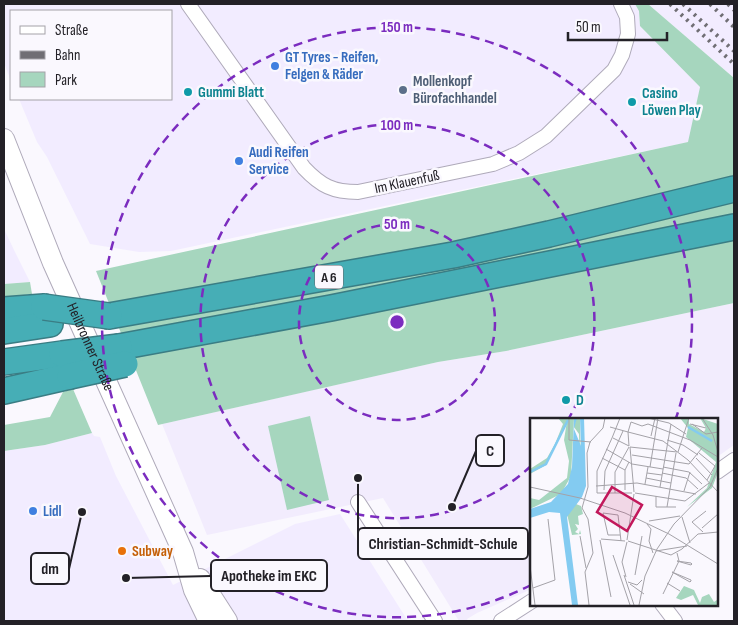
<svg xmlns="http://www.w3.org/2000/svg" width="738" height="625" viewBox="0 0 738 625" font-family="'Sofia Sans Condensed',sans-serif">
  <rect width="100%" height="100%" fill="#faf8fe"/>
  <!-- built -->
  <g fill="#f2ecff">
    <polygon points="4,4 635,4 639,11 640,26 700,87 689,142 171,251 139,252 90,244 47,157 37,142 19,99 171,99 171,11 11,11 11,81 4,63"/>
    <polygon points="648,4 734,4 734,78"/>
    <polygon points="4,229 14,250 30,282 4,284"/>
    <polygon points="92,433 94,436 100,437 116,476 173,585 295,524 340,514 408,621 4,621 4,451 45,445"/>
  </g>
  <!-- education -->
  <polygon fill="#f2ecfd" points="734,303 734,445 717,457 717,419 532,419 532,588 525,592 477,613 467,619 468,621 459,621 383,498 207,535 162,424 438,362 506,351"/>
  <!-- green -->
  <g fill="#a6d6be">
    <polygon points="635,4 648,4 734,78 734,303 506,351 438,362 158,425 96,271 688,142 700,87 640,26 639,11"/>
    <polygon points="30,282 32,294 4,298 4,284"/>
    <polygon points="73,389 92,433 45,445 4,451 4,425 50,417 63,392"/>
    <polygon points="310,416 329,500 287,510 268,426"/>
  </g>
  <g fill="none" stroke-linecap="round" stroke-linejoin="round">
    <defs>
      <g id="street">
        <path d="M188,4l116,164c17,18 29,24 54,24l135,-28 26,-11 27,-17 68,-66 8,-15 6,-21 -1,-17 -6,-13"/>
        <polyline points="717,472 734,460"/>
        <polyline points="358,502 435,621"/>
        <polyline points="662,604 675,621"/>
        <polyline points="501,621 532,601"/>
      </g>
      <g id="secondary">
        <path id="s1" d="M4,139l49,124 130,289 11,38 15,31"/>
        <polyline points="200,579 227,621"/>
      </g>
      <g id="highway">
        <polyline points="4,310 44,307"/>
        <polyline points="109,316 453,255 549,234 734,189"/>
        <polyline points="4,331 50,324"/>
        <polyline points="119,347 331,308 734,227"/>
        <polyline points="4,362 62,354"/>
        <polyline points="4,391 70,376"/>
      </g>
    </defs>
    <!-- street casing -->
    <use href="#street" stroke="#afaaba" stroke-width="16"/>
    <!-- secondary casing -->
    <use href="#secondary" stroke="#afaaba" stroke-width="22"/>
    <!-- highway casing -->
    <use href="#highway" stroke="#3a7d84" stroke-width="28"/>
    <!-- street -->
    <use href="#street" stroke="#fff" stroke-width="14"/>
    <!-- secondary -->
    <use href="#secondary" stroke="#fff" stroke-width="20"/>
    <!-- highway -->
    <use href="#highway" stroke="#46aeb6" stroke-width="25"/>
    <!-- rail -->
    <g stroke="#706e74" stroke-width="4" stroke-dasharray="2.5 5" stroke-linecap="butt">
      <polyline points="670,4 734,64"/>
      <polyline points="683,4 734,51"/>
      <polyline points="710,4 734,27"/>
      <polyline points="728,4 734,10"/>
    </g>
    <defs>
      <g id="highway-bridge">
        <polyline points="44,307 109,316"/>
        <polyline points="62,354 119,347"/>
        <polyline points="70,376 125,364"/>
      </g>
    </defs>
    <!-- highway-bridge casing -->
    <use href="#highway-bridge" stroke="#3a7d84" stroke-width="28" stroke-linecap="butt"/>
    <!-- highway-bridge -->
    <use href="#highway-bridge" stroke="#46aeb6" stroke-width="25"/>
  </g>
  <!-- distance rings -->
  <g fill="none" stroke="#7b2cbf" stroke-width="2.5" stroke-dasharray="9 6">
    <circle cx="397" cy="322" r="98"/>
    <path d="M531 466A197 197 0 1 1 569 418"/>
    <path d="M531 585A295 295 0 1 1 676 418"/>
  </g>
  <!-- markers -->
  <g fill="#3f7fe0" stroke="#faf8fe" stroke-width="2">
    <circle cx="275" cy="66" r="5"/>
    <circle cx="239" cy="161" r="5"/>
    <circle cx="33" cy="511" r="5"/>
  </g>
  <circle fill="#5c6f8a" stroke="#faf8fe" stroke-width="2" cx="403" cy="90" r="5"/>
  <g fill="#0f9aa8" stroke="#faf8fe" stroke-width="2">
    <circle cx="188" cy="92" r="5"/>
    <circle cx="632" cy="102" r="5"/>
    <circle cx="566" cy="400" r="5"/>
  </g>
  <circle fill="#e8710a" stroke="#faf8fe" stroke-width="2" cx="122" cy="551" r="5"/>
  <g text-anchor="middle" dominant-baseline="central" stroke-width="5" stroke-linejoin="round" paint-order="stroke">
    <!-- shield labels -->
    <rect fill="#faf8fe" stroke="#646268" stroke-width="1" x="315" y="265.5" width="28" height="23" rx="4"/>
    <g font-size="14" font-weight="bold" fill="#232127">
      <text x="329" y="277">A 6</text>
    </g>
    <!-- shop labels -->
    <g font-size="15" font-weight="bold" fill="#366cbe" stroke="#faf8fe" text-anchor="start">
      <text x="285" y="57">GT Tyres - Reifen,<tspan x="285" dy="17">Felgen &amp; Räder</tspan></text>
      <text x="249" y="152">Audi Reifen<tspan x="249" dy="17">Service</tspan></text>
      <text x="43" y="511">Lidl</text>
    </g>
    <!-- service labels -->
    <g font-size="15" font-weight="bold" fill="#4e5e75" stroke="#faf8fe" text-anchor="start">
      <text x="413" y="81">Mollenkopf<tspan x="413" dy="17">Bürofachhandel</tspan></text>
    </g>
    <!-- culture labels -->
    <g font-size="15" font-weight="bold" fill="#0d838f" stroke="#faf8fe" text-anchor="start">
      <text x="198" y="92">Gummi Blatt</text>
      <text x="642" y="93">Casino<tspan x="642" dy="17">Löwen Play</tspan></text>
      <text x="576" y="400">D</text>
    </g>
    <!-- street labels -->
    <g font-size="15" fill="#232127" stroke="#faf8fe">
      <text transform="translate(407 182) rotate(-12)">Im Klauenfuß</text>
      <text stroke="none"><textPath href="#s1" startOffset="225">Heilbronner Straße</textPath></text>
    </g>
    <!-- food labels -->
    <g font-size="15" font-weight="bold" fill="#c56008" stroke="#faf8fe" text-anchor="start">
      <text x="132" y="551">Subway</text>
    </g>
  </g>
  <!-- overview -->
  <g transform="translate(530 418)">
    <rect width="188" height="188" fill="#faf8fe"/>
    <path d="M28,0h16l-3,58 -10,18 -31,15v-11l9,2 28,-22 2,-17 -5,-21 3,-19 -21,44 -16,9v-5l17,-11 8,-14 8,-20zM50,0l1,61 -5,14 -9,8 13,-29 -1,-38 -5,-7 2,-8zM150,0h9v6l15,8 2,-4 -6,-10 18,6 -1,51 -5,13 -25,19 20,-19 9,-26 -30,-25 2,-9zM46,86l5,2 2,8 -5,2 1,9 -4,-1 3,5 -3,3 4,2 1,-4 1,4 -9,1 -5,-21zM154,168l10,4 6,13 2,-6 7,-3 5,8 3,-2v5h-19l-5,-10 -12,5 -5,-2z" fill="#a6d6be"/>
    <path d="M44,0h3l-3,11 7,17 -1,-28h4l2,68 -4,11 -15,20 11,88h-6l-12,-92 -11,-1 -19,6v-9l21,-7 17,-18 4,-17z" fill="#83cbf1"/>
    <path fill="none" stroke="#83cbf1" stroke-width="2.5" d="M158,9l24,14M0,54l16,-8 22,-44"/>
    <path fill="none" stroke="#a4a2a8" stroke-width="1" d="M39,0v22l22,2M118,0l21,5 17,11M172,0l11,17 5,17M160,6l16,4M162,6l14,10 12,-2M80,9l18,5 3,-10 11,4 6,-2 42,16 28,17M121,18l4,-18M82,20l-15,33v22h35M82,20l8,-20M83,20l16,8M137,22l16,5 15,10M99,28l-1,-14 35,9 25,19 30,32M100,29l47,5M100,29l4,45M76,31l26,15 31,5M148,34l11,-34M169,35l16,13 -8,14M102,37l57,9 13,-16M72,40l23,12M166,40l16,17M120,49l8,-49M133,49l26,5 13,12M117,55l15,2M132,55l24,5 12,11M116,60l25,5M115,66l3,-17M66,68l41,-3 59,11M0,69l50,11 45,15 44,21 49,30M130,69l11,-63M74,72l1,-19 18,-40M95,72v-20l4,-8M154,73l6,-19M85,75v-21l14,-25M105,75l50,8 24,-18M126,78v11h20M137,89l9,-54M152,99l8,26M119,103l31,-5M117,106l4,5 -2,12 4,12M172,110l16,-14M173,114l-11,-10 14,-11M90,117h-12l-5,-22 15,2 3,26M50,118l6,32M71,121l24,2M70,122l11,57M97,122l7,-46M98,123l43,14 11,-6 16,-15 20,-2M126,133l31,-5M83,137l17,50M147,143l14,2 1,1 -1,1zM0,148l5,39M142,154l19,8v1l-1,1zM94,157l10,30M105,157l7,-39M96,159l-4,-15 5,-20M98,164l9,3 5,-5M137,165l13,8M100,166l14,10M3,170l22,-8 -7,-61M133,176l16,-33 -2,-8M59,187l-4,-33 8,-19 -5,-34 -6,-11 6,-21 -1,-34 3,-11 13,-14 2,-10M109,187l6,-29 12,-27 17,-25 36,-37 8,-19"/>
    <path fill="#c2185b" fill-opacity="0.15" stroke="#c2185b" stroke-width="2.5" d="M82,69l30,18 -15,26 -30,-19z"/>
    <rect width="188" height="188" fill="none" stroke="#232127" stroke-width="2.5"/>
  </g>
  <circle cx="397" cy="322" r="8" fill="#7b2cbf" stroke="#faf8fe" stroke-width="2.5"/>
  <g font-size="15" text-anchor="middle" font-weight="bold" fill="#7b2cbf" stroke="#faf8fe" stroke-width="5" stroke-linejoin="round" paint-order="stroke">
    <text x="397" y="32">150 m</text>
    <text x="397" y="130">100 m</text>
    <text x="397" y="229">50 m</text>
  </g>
  <!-- callouts -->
  <path fill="none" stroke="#232127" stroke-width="2" d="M452 507L476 451M358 478L358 543M82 512L69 569M126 578L211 576"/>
  <g fill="#232127" stroke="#faf8fe" stroke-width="2">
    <circle cx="452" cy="507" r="5"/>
    <circle cx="358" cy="478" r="5"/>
    <circle cx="82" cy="512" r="5"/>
    <circle cx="126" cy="578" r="5"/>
  </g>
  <g fill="#faf8fe" stroke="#232127" stroke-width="2">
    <rect x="476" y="435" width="28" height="31" rx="5"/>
    <rect x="358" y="528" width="170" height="31" rx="5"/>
    <rect x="31" y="553" width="38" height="31" rx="5"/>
    <rect x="211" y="560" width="116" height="31" rx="5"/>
  </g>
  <g font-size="16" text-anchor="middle" font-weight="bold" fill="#232127">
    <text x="490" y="456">C</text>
    <text x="443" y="549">Christian-Schmidt-Schule</text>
    <text x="50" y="574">dm</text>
    <text x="269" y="581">Apotheke im EKC</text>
  </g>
  <!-- border -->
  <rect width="738" height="625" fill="none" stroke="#232127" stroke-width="10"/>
  <!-- legend -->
  <rect x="10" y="10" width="162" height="90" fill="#faf8fe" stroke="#a4a2a8"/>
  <rect x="20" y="26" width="25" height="8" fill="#ffffff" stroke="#a4a2a8"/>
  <text x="55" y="35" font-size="15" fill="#232127">Straße</text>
  <rect x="20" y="51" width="25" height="8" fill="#706e74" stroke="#a4a2a8"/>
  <text x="55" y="60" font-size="15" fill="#232127">Bahn</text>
  <rect x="20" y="72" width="25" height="15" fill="#a6d6be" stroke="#a4a2a8"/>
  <text x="55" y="85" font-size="15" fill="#232127">Park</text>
  <!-- scale -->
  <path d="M568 32v8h99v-8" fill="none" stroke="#232127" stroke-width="2.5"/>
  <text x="576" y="32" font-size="15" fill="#232127" stroke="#faf8fe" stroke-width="4" paint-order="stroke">50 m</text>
</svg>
